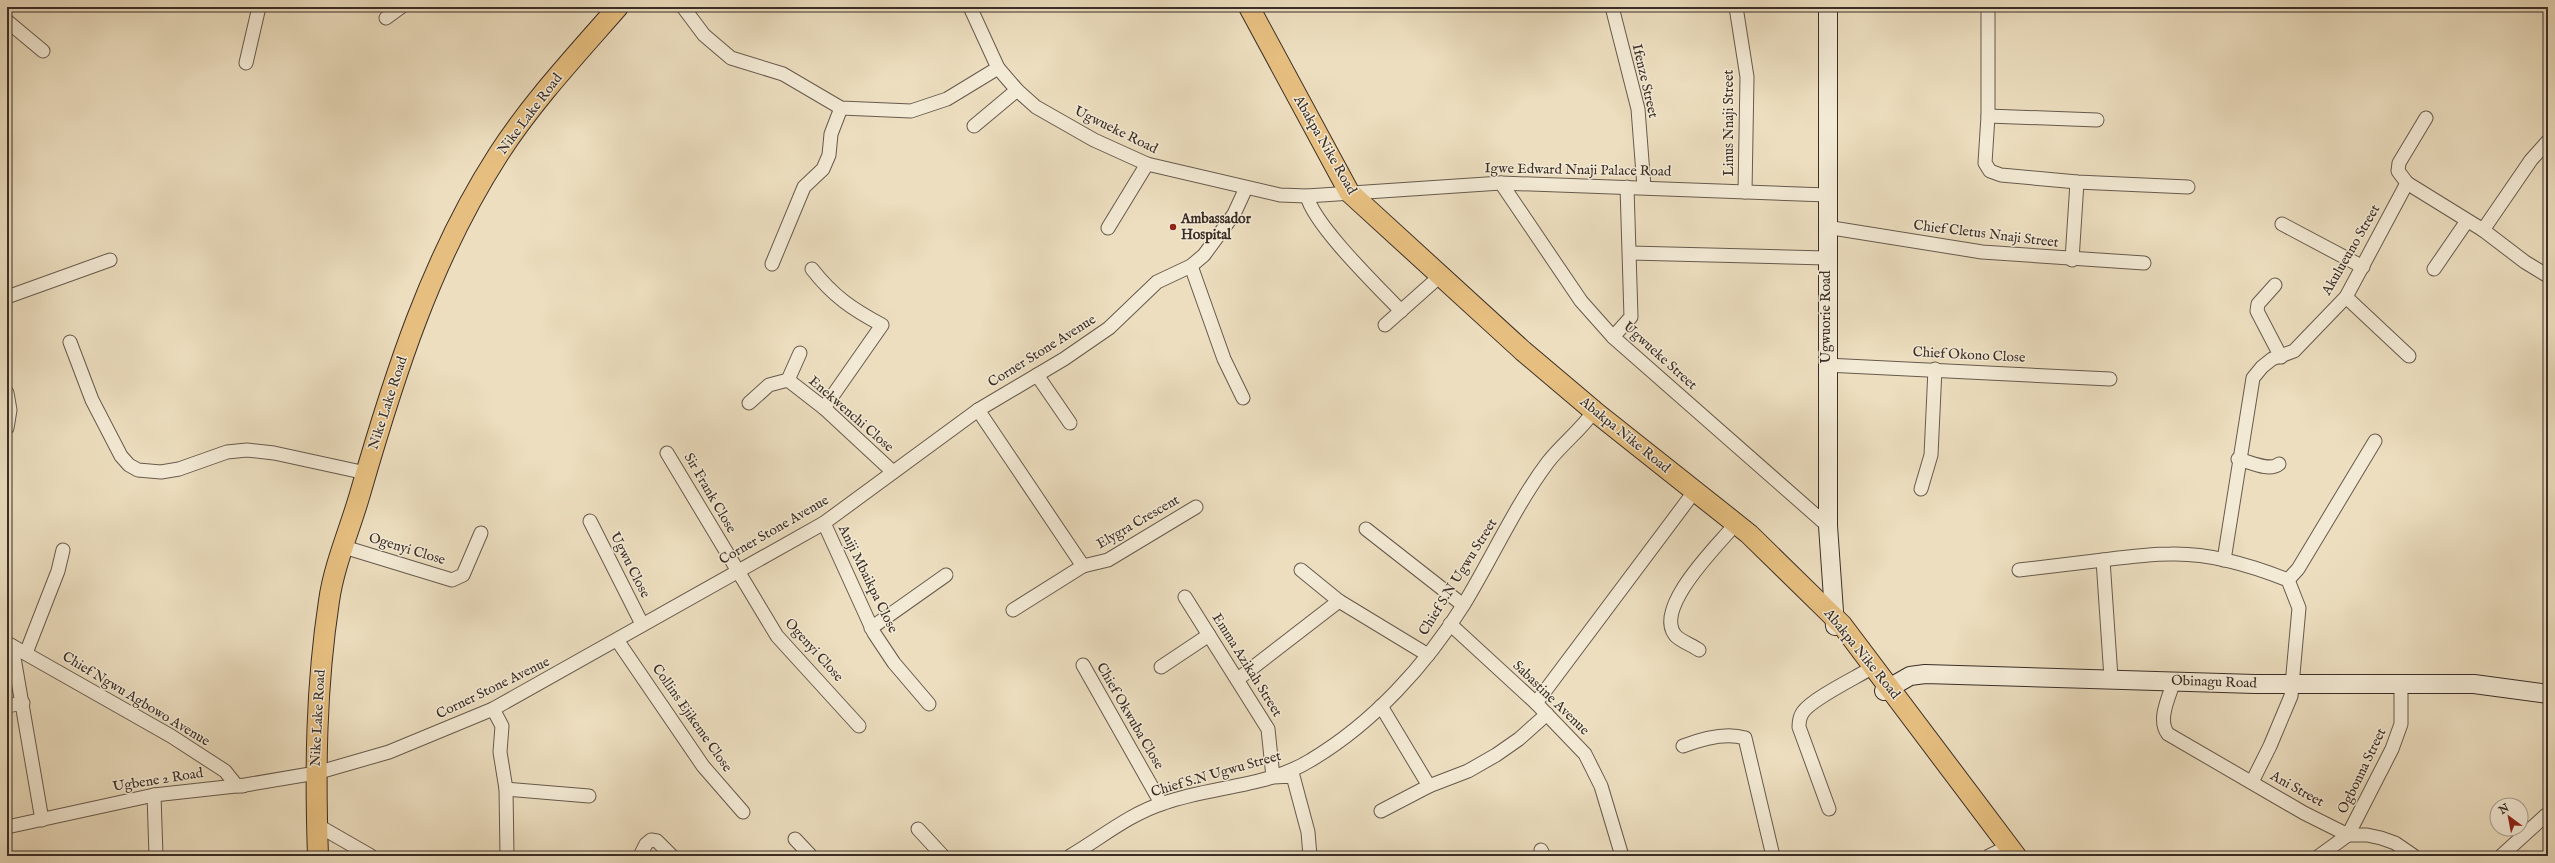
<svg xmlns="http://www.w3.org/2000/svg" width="2555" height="863" viewBox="0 0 2555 863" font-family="'IM FELL English',serif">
  <rect width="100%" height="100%" fill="#ecdebf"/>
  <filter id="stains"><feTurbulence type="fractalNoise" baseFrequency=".005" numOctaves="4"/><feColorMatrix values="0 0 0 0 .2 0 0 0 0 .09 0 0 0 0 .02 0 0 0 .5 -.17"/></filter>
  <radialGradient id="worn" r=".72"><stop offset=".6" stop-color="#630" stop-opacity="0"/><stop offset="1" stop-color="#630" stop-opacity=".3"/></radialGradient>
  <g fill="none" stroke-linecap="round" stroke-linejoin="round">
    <defs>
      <g id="street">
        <polyline points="683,7 704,35 731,58 783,74 841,108 911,111 947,99 998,68"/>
        <polyline points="970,7 998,68 1017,90 1036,107 1094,140 1147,164 1280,195 1307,196 1501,183 1827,195"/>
        <polyline points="1612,7 1638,109 1644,187"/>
        <polyline points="1736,7 1747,77 1745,192"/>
        <polyline points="1988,7 1988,116 1985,163 1990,171 2001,175 2077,182 2188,187"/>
        <polyline points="386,18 401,7"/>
        <polyline points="7,21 43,51"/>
        <polyline points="246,63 259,7"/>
        <polyline points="1988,116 2097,120"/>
        <polyline points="974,126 1017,90"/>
        <polyline points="1501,183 1581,301 1613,337 1828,526"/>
        <polyline points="2407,183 2483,230 2525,262 2548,276"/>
        <path d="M1307,196c7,29 71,91 94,115"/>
        <polyline points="2282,224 2363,267"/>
        <polyline points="1826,227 1982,252 2144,263"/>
        <polyline points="1108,228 1147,164"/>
        <polyline points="2483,230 2531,160 2548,141"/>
        <polyline points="1630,253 1826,258"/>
        <polyline points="2072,260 2077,182"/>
        <polyline points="772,264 804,187 823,169 829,155 831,134 841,108"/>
        <polyline points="1191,266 1224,359 1243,398"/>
        <path d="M812,269c21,27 40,40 70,56l-58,83"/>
        <polyline points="2434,269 2467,221"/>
        <polyline points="2275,285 2258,304 2257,311 2281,357"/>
        <polyline points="7,297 110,260"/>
        <polyline points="2346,297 2409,356"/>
        <polyline points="1385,325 1439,277"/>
        <polyline points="1613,337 1631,317 1627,187"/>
        <polyline points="70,342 92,400 121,456 129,465 138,470 161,472 179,469 227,452 247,450 274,453 366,473"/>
        <polyline points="1826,365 2110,379"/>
        <polyline points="1037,375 1070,423"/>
        <polyline points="788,380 800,353"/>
        <polyline points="7,393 10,410 7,428"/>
        <polyline points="749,403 769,385 788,380 824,408 893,472"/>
        <polyline points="978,410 1083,566"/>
        <polyline points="667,453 777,636 859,726"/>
        <path d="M2238,459c12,3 31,13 41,5"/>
        <polyline points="1921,489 1931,455 1935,369"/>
        <polyline points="590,521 642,624"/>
        <polyline points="824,523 874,633 894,663 929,704"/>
        <polyline points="1366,529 1463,605"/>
        <polyline points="344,547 452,580 463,575 481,533"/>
        <polyline points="2224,560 2253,378 2262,367 2272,359 2294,351 2346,297 2407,183 2398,171 2399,163 2426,118"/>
        <polyline points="2019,570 2103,560"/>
        <polyline points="2288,580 2298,569 2375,441"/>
        <polyline points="1185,597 1268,729 1273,777 1293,776 1308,832 1310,856"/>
        <polyline points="1339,601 1428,655"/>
        <polyline points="1013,610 1083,566 1108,560 1196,507"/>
        <polyline points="1450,624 1536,703 1585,754 1601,786 1622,856"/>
        <polyline points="871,628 946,575"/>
        <polyline points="617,640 703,766 743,812"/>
        <polyline points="7,643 171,736 225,771 237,786 243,786"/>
        <polyline points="12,646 42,820"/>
        <path d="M1699,650c-7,-5 -19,-9 -24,-15 -21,-27 41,-88 57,-107"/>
        <polyline points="26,653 58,571 63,550"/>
        <polyline points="1083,665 1161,803"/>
        <polyline points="1161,667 1209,635"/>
        <path d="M2111,678l-8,-118c23,-3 45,-6 68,-6 38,-1 82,12 117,26l11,28 -8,88 -21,50 -18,36"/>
        <polyline points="1238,679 1339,601 1301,570"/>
        <path d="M2174,681c-5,16 -17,39 -6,53l136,79 44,22h19l14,3 14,5 19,13"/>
        <polyline points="1536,703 1691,496"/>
        <polyline points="7,706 23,703"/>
        <polyline points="1381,706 1429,786"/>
        <polyline points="493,709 502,726 500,752 506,789 507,856"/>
        <path d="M1683,746c18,-7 43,-14 62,-8l28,118"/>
        <polyline points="506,789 589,796"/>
        <polyline points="154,795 156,856"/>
        <path d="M1829,809l-30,-82c0,-6 1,-11 4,-15 9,-13 50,-33 65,-42"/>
        <polyline points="1381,811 1429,786 1468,771 1496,755 1519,739 1547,714"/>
        <polyline points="317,825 371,856"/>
        <polyline points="7,827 154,795 245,785 316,773 389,752 493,709 824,523 978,410 1064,359 1109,328 1157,282 1191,266 1204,255 1234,214 1246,188"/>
        <polyline points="918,829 943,856"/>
        <polyline points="795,839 811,856"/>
        <polyline points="1541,850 1544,856"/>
        <polyline points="640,856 646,844 651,840 657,841 672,856"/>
        <path d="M1070,856c31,-18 59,-42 94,-53 48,-17 104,-16 147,-43 62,-37 115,-95 153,-156 28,-46 51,-98 84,-142 14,-18 33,-32 46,-51"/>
        <polyline points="1989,856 2009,846"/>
        <polyline points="2319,856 2348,835 2392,749 2401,724 2401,684"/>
        <polyline points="2501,856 2546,815"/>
      </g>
      <g id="secondary">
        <polyline points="1828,7 1828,526 1835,626"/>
        <polyline points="1884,691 1910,676 1925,674 2255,684 2474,684 2548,694"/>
      </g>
      <g id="primary">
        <polyline points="1249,7 1349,192 1523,351 1594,411 1749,534 1842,625 2016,856"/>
        <path d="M318,856c-3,-86 -2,-170 11,-255 5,-36 21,-72 31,-107 34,-118 71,-235 138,-339 34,-53 78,-100 120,-148"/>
      </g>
    </defs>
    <!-- street casing -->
    <use href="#street" stroke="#675a4d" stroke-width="15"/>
    <!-- secondary casing -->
    <use href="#secondary" stroke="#3b2e27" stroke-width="20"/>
    <!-- primary casing -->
    <use href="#primary" stroke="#3b2e27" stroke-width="22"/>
    <!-- street -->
    <use href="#street" stroke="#f3ead5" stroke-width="13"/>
    <!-- secondary -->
    <use href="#secondary" stroke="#f3ead5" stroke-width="18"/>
    <!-- primary -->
    <use href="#primary" stroke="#e6bf80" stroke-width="20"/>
  </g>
  <!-- markers -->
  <circle fill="#8f2418" stroke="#f3ead5" stroke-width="1.5" cx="1173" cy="227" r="4"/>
  <g text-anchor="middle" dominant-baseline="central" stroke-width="3" stroke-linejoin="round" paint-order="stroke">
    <!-- street labels -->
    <g font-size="14" fill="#3b2e27" stroke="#f3ead5">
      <text transform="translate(1645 81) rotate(77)">Ifenze Street</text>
      <text transform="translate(530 114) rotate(-53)">Nike Lake Road</text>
      <text transform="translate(1729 123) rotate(-90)">Linus Nnaji Street</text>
      <text transform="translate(1116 130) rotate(26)">Ugwueke Road</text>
      <text transform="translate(1325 145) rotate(60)">Abakpa Nike Road</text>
      <text transform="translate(1578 170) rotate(1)">Igwe Edward Nnaji Palace Road</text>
      <text transform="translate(1986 234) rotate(7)">Chief Cletus Nnaji Street</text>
      <text transform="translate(2351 250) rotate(-60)">Akulueuno Street</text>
      <text transform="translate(1826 317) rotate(-90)">Ugwuorie Road</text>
      <text transform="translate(1042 351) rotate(-32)">Corner Stone Avenue</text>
      <text transform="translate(1969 355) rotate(3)">Chief Okono Close</text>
      <text transform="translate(1660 356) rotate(42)">Ugwueke Street</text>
      <text transform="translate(388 403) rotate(-72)">Nike Lake Road</text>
      <text transform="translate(851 414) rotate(41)">Enekwenchi Close</text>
      <text transform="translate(1625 435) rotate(39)">Abakpa Nike Road</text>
      <text transform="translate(710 493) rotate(60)">Sir Frank Close</text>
      <text transform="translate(1138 522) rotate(-30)">Elygra Crescent</text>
      <text transform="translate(774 530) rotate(-30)">Corner Stone Avenue</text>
      <text transform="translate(407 549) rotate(17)">Ogenyi Close</text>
      <text transform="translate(630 565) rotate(63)">Ugwu Close</text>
      <text transform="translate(1458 577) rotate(-58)">Chief S.N Ugwu Street</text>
      <text transform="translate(868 579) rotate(64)">Aniji Mbaikpa Close</text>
      <text transform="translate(814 650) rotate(48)">Ogenyi Close</text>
      <text transform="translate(1862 654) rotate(51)">Abakpa Nike Road</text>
      <text transform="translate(1247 665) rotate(58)">Emma Azikah Street</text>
      <text transform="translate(2214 682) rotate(2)">Obinagu Road</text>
      <text transform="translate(493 688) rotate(-26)">Corner Stone Avenue</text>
      <text transform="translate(1551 698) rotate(44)">Sabastine Avenue</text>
      <text transform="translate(136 699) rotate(31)">Chief Ngwu Agbowo Avenue</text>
      <text transform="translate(1130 716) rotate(60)">Chief Okwuba Close</text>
      <text transform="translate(318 718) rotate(-87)">Nike Lake Road</text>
      <text transform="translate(692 718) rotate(55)">Collins Ejikeme Close</text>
      <text transform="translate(2362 771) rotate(-64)">Ogbonna Street</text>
      <text transform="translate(1216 774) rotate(-16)">Chief S.N Ugwu Street</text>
      <text transform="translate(158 780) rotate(-9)">Ugbene 2 Road</text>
      <text transform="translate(2297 789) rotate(29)">Ani Street</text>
    </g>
    <!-- poi labels -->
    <g font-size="14" font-weight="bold" fill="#3b2e27" stroke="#f3ead5" text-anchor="start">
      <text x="1181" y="219">Ambassador<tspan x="1181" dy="16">Hospital</tspan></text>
    </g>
  </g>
  <!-- margin -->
  <rect width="2555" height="863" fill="none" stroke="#ecdebf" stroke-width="24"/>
  <rect x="8" y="8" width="2539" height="847" fill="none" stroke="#3b2e27" stroke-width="2"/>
  <rect x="12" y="12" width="2531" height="839" fill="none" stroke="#3b2e27"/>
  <!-- north arrow -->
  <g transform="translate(2509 817) rotate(328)"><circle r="19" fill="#f3ead5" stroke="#a99f8f"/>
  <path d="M0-3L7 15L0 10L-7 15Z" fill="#8f2418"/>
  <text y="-6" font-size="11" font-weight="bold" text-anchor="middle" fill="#3b2e27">N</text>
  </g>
  <rect width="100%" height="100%" filter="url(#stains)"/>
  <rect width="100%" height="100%" fill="url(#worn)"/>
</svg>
